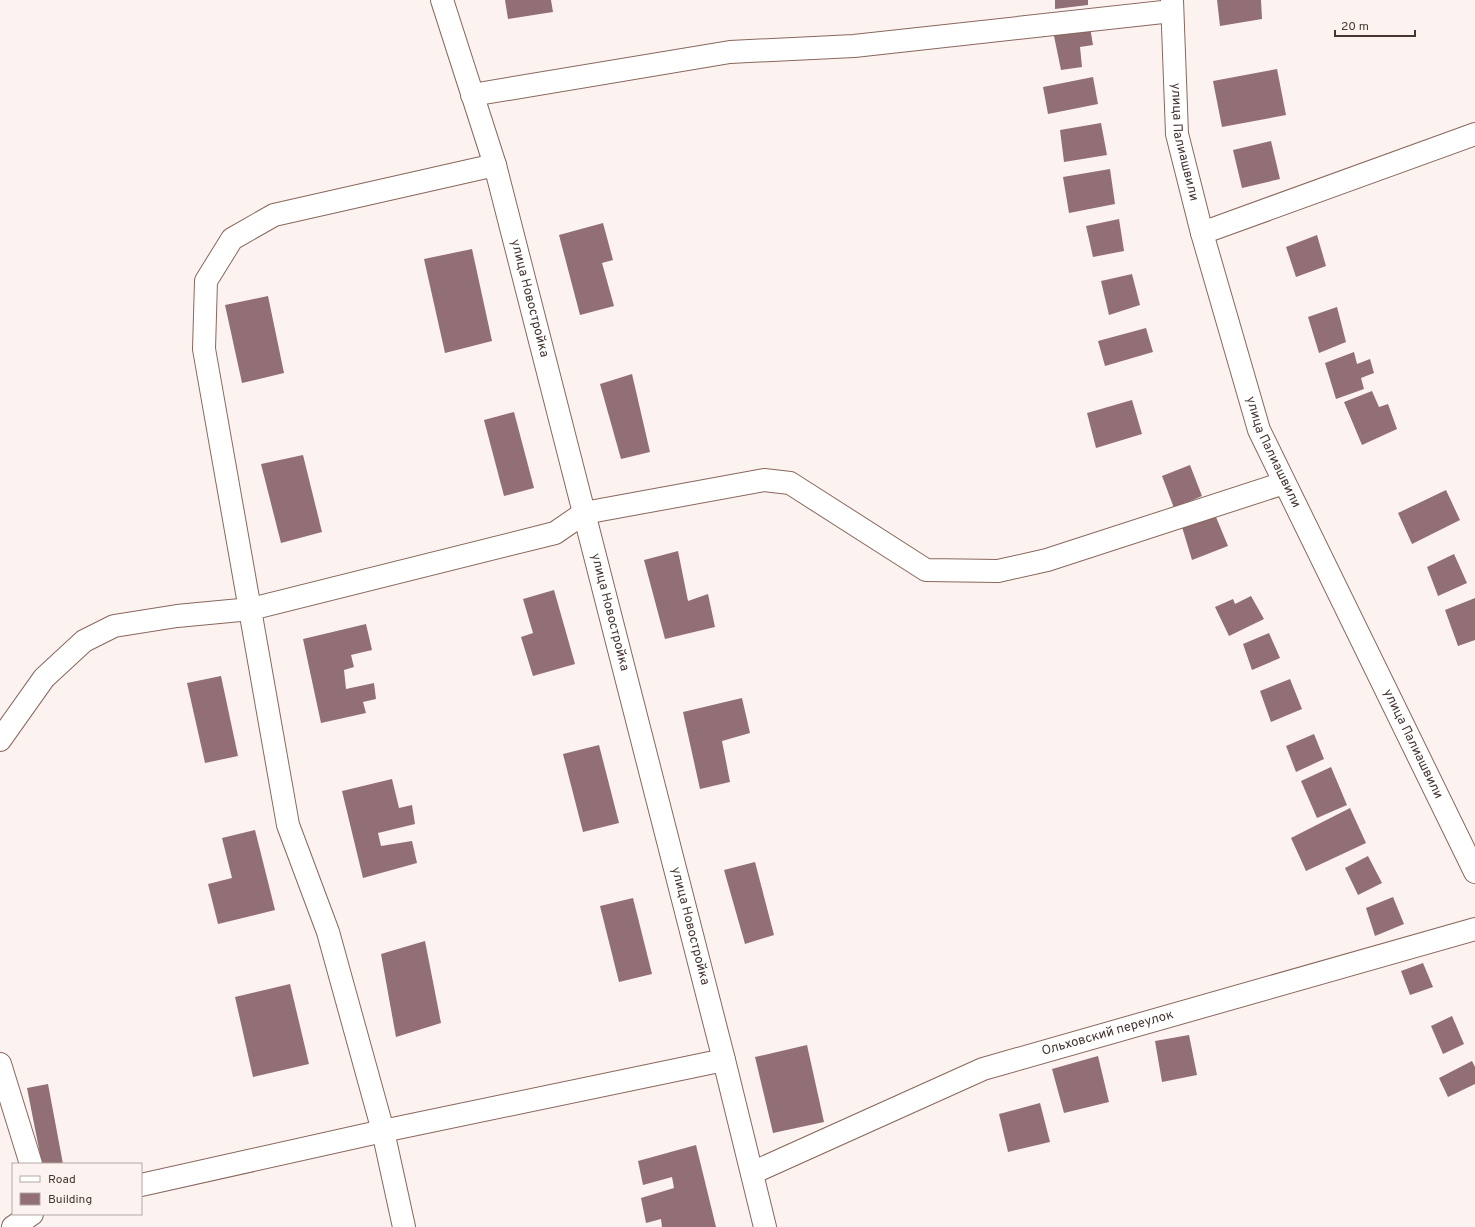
<svg xmlns="http://www.w3.org/2000/svg" width="1475" height="1227" viewBox="0 0 1475 1227" font-family="Overpass,sans-serif">
  <rect width="100%" height="100%" fill="#fcf3f1"/>
  <!-- building -->
  <g fill="#926e75">
    <polygon points="505,0 551,0 553,12 508,19"/>
    <polygon points="1055,0 1088,0 1088,5 1055,9"/>
    <polygon points="1217,0 1261,0 1262,19 1220,26"/>
    <polygon points="1090,27 1093,45 1080,47 1082,67 1061,70 1053,31"/>
    <polygon points="1277,69 1286,115 1222,127 1213,81"/>
    <polygon points="1093,77 1098,104 1048,114 1043,87"/>
    <polygon points="1101,123 1107,155 1064,162 1060,130"/>
    <polygon points="1271,141 1280,179 1242,188 1233,150"/>
    <polygon points="1110,169 1115,204 1069,213 1063,177"/>
    <polygon points="1119,219 1124,251 1093,257 1086,226"/>
    <polygon points="603,223 613,260 602,263 614,306 580,315 559,235"/>
    <polygon points="1317,235 1326,266 1296,277 1286,247"/>
    <polygon points="472,249 492,341 445,353 424,259"/>
    <polygon points="1132,274 1140,305 1109,315 1101,281"/>
    <polygon points="268,296 284,373 242,383 225,305"/>
    <polygon points="1337,307 1346,342 1319,353 1308,317"/>
    <polygon points="1146,328 1153,352 1105,366 1098,341"/>
    <polygon points="1354,352 1357,364 1370,359 1374,373 1361,378 1364,389 1336,399 1325,363"/>
    <polygon points="632,374 650,452 621,459 600,384"/>
    <polygon points="1372,391 1379,407 1388,404 1397,429 1362,445 1344,402"/>
    <polygon points="1132,400 1142,434 1096,448 1087,413"/>
    <polygon points="514,412 534,488 504,496 484,420"/>
    <polygon points="303,455 322,532 281,543 261,464"/>
    <polygon points="1190,465 1202,496 1174,508 1162,476"/>
    <polygon points="1446,490 1460,520 1412,544 1398,513"/>
    <polygon points="1216,517 1228,546 1192,560 1182,527"/>
    <polygon points="678,551 688,601 708,594 715,627 665,639 644,560"/>
    <polygon points="1454,554 1467,583 1438,596 1427,567"/>
    <polygon points="554,590 575,664 533,676 521,637 533,633 523,599"/>
    <polygon points="1251,596 1264,619 1229,636 1215,607 1233,599 1235,604"/>
    <polygon points="1475,598 1475,640 1458,646 1445,610"/>
    <polygon points="366,624 372,650 351,655 354,667 344,670 346,689 374,683 376,699 363,702 366,713 321,723 303,639"/>
    <polygon points="1269,633 1280,658 1252,670 1243,644"/>
    <polygon points="221,676 238,756 205,763 187,683"/>
    <polygon points="1290,679 1302,709 1271,722 1260,691"/>
    <polygon points="742,698 750,733 722,741 730,782 700,789 683,712"/>
    <polygon points="1314,734 1324,759 1296,772 1286,746"/>
    <polygon points="599,745 619,823 583,832 563,754"/>
    <polygon points="1331,767 1347,805 1317,818 1301,781"/>
    <polygon points="392,779 399,808 412,805 415,824 378,833 381,846 412,841 417,863 363,878 342,791"/>
    <polygon points="1350,808 1366,843 1306,871 1291,838"/>
    <polygon points="255,830 275,910 218,924 208,884 232,878 222,838"/>
    <polygon points="1368,856 1382,883 1358,895 1345,868"/>
    <polygon points="755,862 774,935 745,944 724,870"/>
    <polygon points="1393,897 1404,924 1375,936 1366,908"/>
    <polygon points="633,898 652,974 619,982 600,906"/>
    <polygon points="425,941 441,1023 396,1037 381,954"/>
    <polygon points="1423,963 1433,987 1410,995 1401,971"/>
    <polygon points="290,984 309,1064 253,1077 235,997"/>
    <polygon points="1452,1016 1464,1044 1443,1054 1431,1026"/>
    <polygon points="1189,1035 1197,1075 1162,1082 1155,1041"/>
    <polygon points="807,1045 824,1122 773,1133 755,1057"/>
    <polygon points="1098,1056 1109,1102 1064,1113 1052,1069"/>
    <polygon points="1472,1061 1475,1067 1475,1084 1448,1097 1439,1078"/>
    <polygon points="48,1084 63,1164 42,1164 27,1088"/>
    <polygon points="1040,1103 1050,1142 1008,1152 999,1114"/>
    <polygon points="696,1145 716,1227 662,1227 661,1219 646,1223 641,1198 674,1188 672,1177 643,1185 638,1161"/>
  </g>
  <g fill="none" stroke-linecap="round" stroke-linejoin="round">
    <defs>
      <g id="street">
        <path id="s1" d="M442,0l53,165 229,895 41,167"/>
        <path id="s2" d="M1172,0l5,134 25,99 57,197 216,442"/>
        <polyline points="472,95 730,52 854,46 1172,11"/>
        <polyline points="1202,233 1475,134"/>
        <polyline points="0,740 44,678 84,641 114,626 177,616 251,609 555,533 584,513 764,480 790,483 926,570 998,571 1047,560 1284,483"/>
        <polyline points="0,1064 31,1164"/>
        <path id="s3" d="M752,1173l231,-104 492,-140"/>
        <polyline points="141,1185 383,1131 724,1060"/>
        <polyline points="13,1227 32,1214"/>
        <polyline points="404,1227 383,1131 328,932 288,825 204,349 206,281 232,239 274,215 495,165"/>
      </g>
    </defs>
    <!-- street casing -->
    <use href="#street" stroke="#89675c" stroke-width="24"/>
    <!-- street -->
    <use href="#street" stroke="#fff" stroke-width="22"/>
  </g>
  <g text-anchor="middle" dominant-baseline="central" stroke-width="4" stroke-linejoin="round" paint-order="stroke">
    <!-- street labels -->
    <g font-size="13" fill="#453631" stroke="#fcf3f1">
      <text stroke="none"><textPath href="#s2" startOffset="143">улица Палиашвили</textPath></text>
      <text stroke="none"><textPath href="#s1" startOffset="311">улица Новостройка</textPath></text>
      <text stroke="none"><textPath href="#s2" startOffset="467">улица Палиашвили</textPath></text>
      <text stroke="none"><textPath href="#s1" startOffset="635">улица Новостройка</textPath></text>
      <text stroke="none"><textPath href="#s2" startOffset="791">улица Палиашвили</textPath></text>
      <text stroke="none"><textPath href="#s1" startOffset="959">улица Новостройка</textPath></text>
      <text stroke="none"><textPath href="#s3" startOffset="383">Ольховский переулок</textPath></text>
    </g>
  </g>
  <!-- legend -->
  <rect x="12" y="1163" width="130" height="52" fill="#fcf3f1" stroke="#b3a7a4"/>
  <rect x="20" y="1176" width="20" height="6" fill="#ffffff" stroke="#b3a7a4"/>
  <text x="48" y="1183" font-size="12" fill="#453631">Road</text>
  <rect x="20" y="1193" width="20" height="12" fill="#926e75" stroke="#b3a7a4"/>
  <text x="48" y="1203" font-size="12" fill="#453631">Building</text>
  <!-- scale -->
  <path d="M1335 30v6h80v-6" fill="none" stroke="#453631" stroke-width="2"/>
  <text x="1341" y="30" font-size="12" fill="#453631" stroke="#fcf3f1" stroke-width="3" paint-order="stroke">20 m</text>
</svg>
